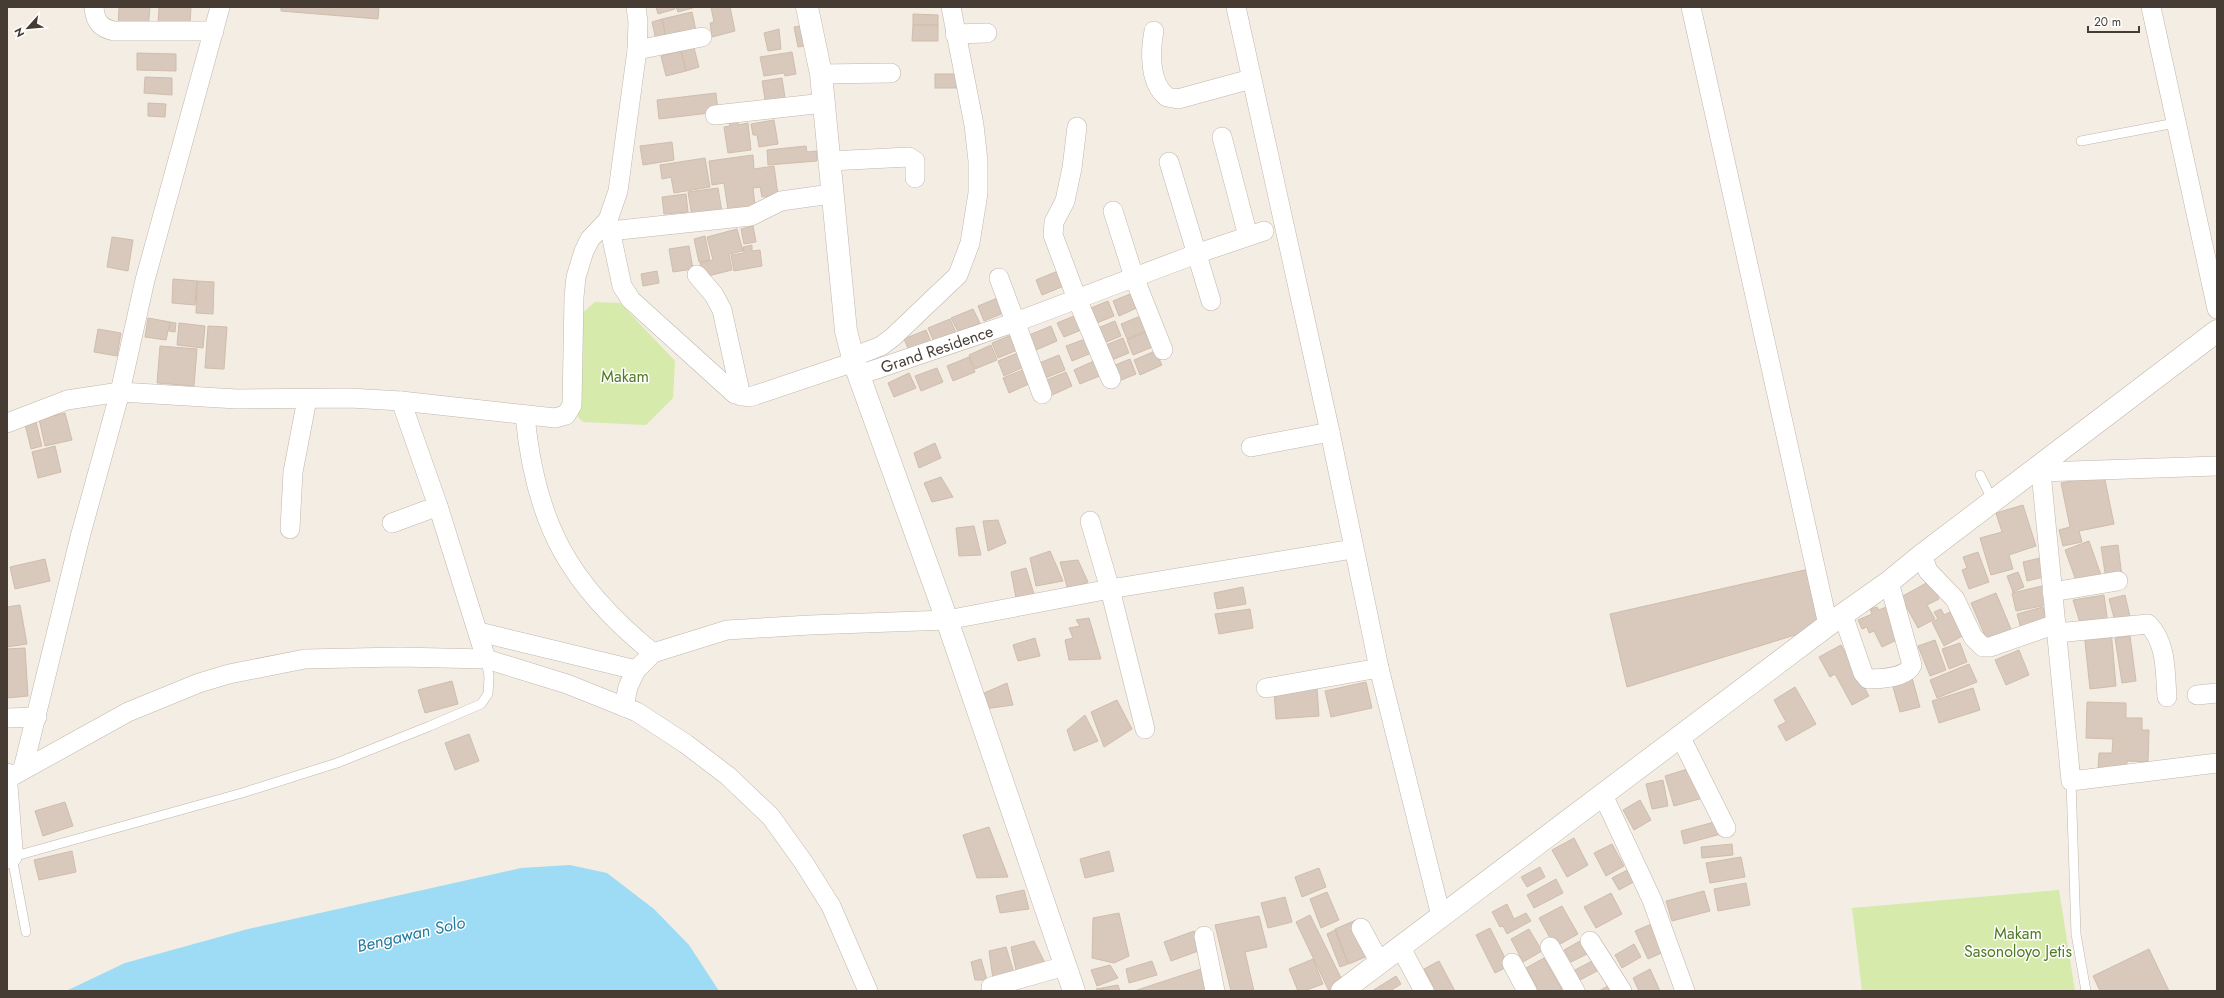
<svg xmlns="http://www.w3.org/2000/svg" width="2224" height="998" viewBox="0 0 2224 998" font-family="Jost,sans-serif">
  <rect width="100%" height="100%" fill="#f3ede4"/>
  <!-- green -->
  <g fill="#d6eaab">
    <polygon points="595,302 620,303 675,361 673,398 646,425 583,422 578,417 580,398 580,315"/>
    <polygon points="2059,890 2075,991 1862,991 1852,908"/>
  </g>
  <!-- water -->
  <polygon fill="#9ddcf4" points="570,865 607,873 654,909 689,945 719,991 66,991 125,963 248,929 521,868"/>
  <!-- building -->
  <g fill="#d8c9bc" stroke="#d0bdac">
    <polygon points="119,7 150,7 148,29 118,27"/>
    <polygon points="159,7 191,7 190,24 158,24"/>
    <polygon points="281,7 379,7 378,19 281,11"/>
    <polygon points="656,7 674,7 675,9 658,14"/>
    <polygon points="676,7 696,7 678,12"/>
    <polygon points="711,7 730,7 735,31 712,37 710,23 714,22"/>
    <polygon points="692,12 696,31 666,38 662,19"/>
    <polygon points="913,14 938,15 938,25 913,25"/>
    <polygon points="662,19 666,38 656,40 652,22"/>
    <polygon points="805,25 809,45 798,47 794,27"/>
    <polygon points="913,25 938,25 938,41 912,41"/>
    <polygon points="779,29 781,49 768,51 764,33"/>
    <polygon points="694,48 699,67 686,71 681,51"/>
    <polygon points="681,51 686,71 666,76 661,56"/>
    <polygon points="792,52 796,74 785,76 784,73 764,76 760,57"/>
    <polygon points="137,53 176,54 176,71 137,70"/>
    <rect x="935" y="74" width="22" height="14"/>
    <polygon points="145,77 172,78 172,95 144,93"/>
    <polygon points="782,78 786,104 766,106 762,81"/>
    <polygon points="716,93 718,112 659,119 657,100"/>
    <polygon points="148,103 166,104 165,117 148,116"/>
    <polygon points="729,120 738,120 738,125 748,123 751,150 728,153 724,127 730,126"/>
    <polygon points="774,120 778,144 759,147 757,135 753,135 751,124"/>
    <polygon points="672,142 674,160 643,165 640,146"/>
    <polygon points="806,146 807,152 817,151 817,161 768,165 767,150"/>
    <polygon points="753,155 754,169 774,166 778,195 762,197 760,187 753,188 755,206 728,210 724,183 712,185 709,161"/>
    <polygon points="705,158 710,187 674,193 671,177 662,179 660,165"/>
    <polygon points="718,188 722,212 692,216 688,192"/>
    <polygon points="686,194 688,212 664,214 662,197"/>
    <polygon points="753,226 756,242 744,244 741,229"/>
    <polygon points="737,229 743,251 729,254 732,270 704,277 700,263 713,260 707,237"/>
    <polygon points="705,236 710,260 699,262 694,239"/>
    <polygon points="112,237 133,240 128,271 107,267"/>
    <polygon points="752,245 752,251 760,250 762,266 734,271 731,255 744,253 743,247"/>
    <polygon points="689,246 693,269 673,272 669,249"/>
    <polygon points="657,271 659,283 643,286 641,274"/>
    <polygon points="1058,271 1064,286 1042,295 1036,280"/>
    <polygon points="173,279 197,281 195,305 172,303"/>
    <polygon points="197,281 214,282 213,314 196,313"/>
    <polygon points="1135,292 1141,306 1119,316 1113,301"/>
    <polygon points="1000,297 1006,312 984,321 978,306"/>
    <polygon points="1108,301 1114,316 1092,325 1086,310"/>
    <polygon points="973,309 980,323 958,332 951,318"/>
    <polygon points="1079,314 1086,328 1064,337 1057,323"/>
    <polygon points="1143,315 1149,330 1127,339 1121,324"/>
    <polygon points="148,318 170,322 166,340 145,337"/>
    <polygon points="950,319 956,333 934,342 928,328"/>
    <polygon points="1115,321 1121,336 1099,345 1093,330"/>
    <polygon points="170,322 176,323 175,332 169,331"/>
    <polygon points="179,323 205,326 203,348 177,345"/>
    <polygon points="208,326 227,327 224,369 205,368"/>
    <polygon points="1051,326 1057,341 1036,350 1029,335"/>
    <polygon points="98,329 121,333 117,356 94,352"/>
    <polygon points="926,330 932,344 910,353 904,339"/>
    <polygon points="1149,331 1155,346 1133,355 1127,340"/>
    <polygon points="1014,334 1020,349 998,358 992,343"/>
    <polygon points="1088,338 1094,352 1072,361 1066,346"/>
    <polygon points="1123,338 1129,353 1107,362 1101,347"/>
    <polygon points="991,345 997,360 975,369 969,355"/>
    <polygon points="160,346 197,349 194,386 157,383"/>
    <polygon points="1155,351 1162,365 1140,375 1134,360"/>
    <polygon points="1020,352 1026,366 1004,376 998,361"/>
    <polygon points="1059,355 1065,370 1043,379 1037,364"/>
    <polygon points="969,357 975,372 953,381 947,366"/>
    <polygon points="1130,359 1136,374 1114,383 1108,368"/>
    <polygon points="1096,360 1102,375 1080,384 1074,370"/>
    <polygon points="937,368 943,382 921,391 915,376"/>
    <polygon points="1025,369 1031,383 1009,393 1003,378"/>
    <polygon points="1066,372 1072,386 1050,396 1044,381"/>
    <polygon points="909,373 916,388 894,397 888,383"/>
    <polygon points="65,413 72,440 45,446 39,419"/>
    <polygon points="36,422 42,446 31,449 25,424"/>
    <polygon points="935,443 941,458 919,468 914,453"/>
    <polygon points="55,446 61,472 38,478 32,452"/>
    <polygon points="2104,475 2114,524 2079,531 2082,542 2063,546 2059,530 2070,527 2061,483"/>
    <polygon points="941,477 953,497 932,502 924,483"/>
    <polygon points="2023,505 2036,546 2009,555 2013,569 1991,575 1980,538 2002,532 1996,513"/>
    <polygon points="998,520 1006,543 988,551 983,521"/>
    <polygon points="974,526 981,555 959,556 956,528"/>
    <polygon points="2089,541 2102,578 2078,586 2065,550"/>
    <polygon points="2118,545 2122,577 2106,579 2101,547"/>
    <polygon points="1050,551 1063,581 1036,586 1030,558"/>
    <polygon points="1978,552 1989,582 1969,589 1962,570 1967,568 1963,557"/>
    <polygon points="2040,558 2044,577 2027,581 2023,562"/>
    <polygon points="45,559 50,581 15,589 10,567"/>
    <polygon points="1078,560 1088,582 1068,590 1060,562"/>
    <polygon points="1026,568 1034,594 1016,598 1011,572"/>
    <polygon points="1809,569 1821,627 1627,687 1610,614"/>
    <polygon points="2018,572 2024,587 2013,592 2007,576"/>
    <polygon points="1930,581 1939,599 1927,605 1935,619 1918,628 1901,597"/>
    <polygon points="2042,586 2047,605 2016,611 2012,593"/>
    <polygon points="1243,587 1246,604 1217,609 1214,593"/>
    <polygon points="1996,593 2013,634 1989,645 1971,603"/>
    <polygon points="2104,595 2108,624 2081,626 2073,600"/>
    <polygon points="2125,595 2131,621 2116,625 2109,599"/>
    <polygon points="20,605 27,644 7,647 7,607"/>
    <polygon points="1891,605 1901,638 1882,647 1874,631 1869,633 1867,627 1862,629 1858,620 1872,614 1870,609 1877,607 1879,610"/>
    <polygon points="2043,607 2048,625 2022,632 2017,614"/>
    <polygon points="1250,609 1253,628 1219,634 1215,614"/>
    <polygon points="1941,609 1944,615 1956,609 1968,633 1944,646 1932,622 1938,619 1934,612"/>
    <polygon points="1089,618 1101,659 1069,660 1065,640 1073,638 1069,628 1080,626 1076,620"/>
    <polygon points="2111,630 2116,686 2090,689 2084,632"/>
    <polygon points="2130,636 2136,681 2122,683 2115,638"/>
    <polygon points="1035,638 1040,656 1018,661 1013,645"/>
    <polygon points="1935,640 1946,670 1930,676 1918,646"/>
    <polygon points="1960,643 1967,662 1949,669 1942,649"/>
    <polygon points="1841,645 1869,696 1852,705 1835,674 1830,677 1819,657"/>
    <polygon points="25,648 28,696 7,698 7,649"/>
    <polygon points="2019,650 2029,675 2006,685 1995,660"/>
    <polygon points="1969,664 1977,682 1937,698 1930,680"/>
    <polygon points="1911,674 1920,707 1900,712 1891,680"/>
    <polygon points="452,681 458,704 425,713 418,690"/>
    <polygon points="1366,682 1372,708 1331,717 1325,691"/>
    <polygon points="1007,683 1013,705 984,709 982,694"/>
    <polygon points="1795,687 1816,724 1786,741 1778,726 1786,722 1774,700"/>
    <polygon points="1317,688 1319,716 1276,719 1274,691"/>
    <polygon points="1973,688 1980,710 1939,723 1932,701"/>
    <polygon points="1117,700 1132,729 1104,747 1091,712"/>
    <polygon points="2087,702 2126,703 2126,718 2142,718 2142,730 2149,730 2148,762 2127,761 2127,771 2098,770 2099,753 2112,753 2113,739 2086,738"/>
    <polygon points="1085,715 1098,741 1074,751 1067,730"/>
    <polygon points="469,734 479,761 455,770 445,743"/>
    <polygon points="1694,767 1703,798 1674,806 1665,776"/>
    <polygon points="1663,780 1668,806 1652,809 1646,784"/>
    <polygon points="1640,800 1651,820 1634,830 1623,810"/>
    <polygon points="65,802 73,826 43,836 35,811"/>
    <polygon points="1718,821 1721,834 1684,844 1681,831"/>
    <polygon points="989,827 1008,877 977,878 963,835"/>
    <polygon points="1574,838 1588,865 1567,877 1552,850"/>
    <polygon points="1612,844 1624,866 1606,876 1594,853"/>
    <polygon points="1732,844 1733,855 1702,858 1701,847"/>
    <polygon points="72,851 76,872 39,880 34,860"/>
    <polygon points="1109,851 1114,871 1085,878 1080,859"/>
    <polygon points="1741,857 1745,877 1710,883 1706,863"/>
    <polygon points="1635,866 1641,878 1619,890 1612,878"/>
    <polygon points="1540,867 1545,877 1527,887 1521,877"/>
    <polygon points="1319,868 1326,887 1302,897 1295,877"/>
    <polygon points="1556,879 1563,893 1534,908 1527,895"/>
    <polygon points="1746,883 1750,905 1718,911 1714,889"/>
    <polygon points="1024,890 1029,909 1000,913 996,896"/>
    <polygon points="1704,891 1710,911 1672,921 1666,901"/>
    <polygon points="1327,892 1339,920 1321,928 1310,899"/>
    <polygon points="1611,893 1622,914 1596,928 1584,907"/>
    <polygon points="1285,897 1292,922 1268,928 1261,903"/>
    <polygon points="1507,904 1514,919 1526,913 1531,921 1507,934 1503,926 1500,927 1492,912"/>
    <polygon points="1562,906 1578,934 1555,947 1539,918"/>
    <polygon points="1119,913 1129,956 1114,963 1092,958 1093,918"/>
    <polygon points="1310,915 1344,984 1329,991 1296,922"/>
    <polygon points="1259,916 1267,947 1245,952 1254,991 1231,991 1215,925"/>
    <polygon points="1356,920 1370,955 1349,964 1335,929"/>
    <polygon points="1656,922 1668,950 1648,959 1635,931"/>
    <polygon points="1490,928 1509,966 1495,973 1476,935"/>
    <polygon points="1529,929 1542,951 1523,962 1511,939"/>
    <polygon points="1335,930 1348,964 1340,967 1327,934"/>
    <polygon points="1194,931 1201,950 1171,961 1164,942"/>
    <polygon points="1034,941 1046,965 1017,975 1011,947"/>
    <polygon points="1580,941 1587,954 1571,962 1564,950"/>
    <polygon points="1634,944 1641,957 1622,968 1615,955"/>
    <polygon points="1006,947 1015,976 993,979 989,951"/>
    <polygon points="2149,949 2169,991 2100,991 2093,976"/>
    <polygon points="1544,958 1562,989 1557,991 1539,991 1526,968"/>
    <polygon points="981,959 987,980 975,980 971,962"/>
    <polygon points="1313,959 1323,984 1304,991 1298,991 1289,969"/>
    <polygon points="1594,960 1599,970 1578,981 1573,971"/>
    <polygon points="1152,961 1157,975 1129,983 1126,969"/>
    <polygon points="1439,961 1455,991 1436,991 1424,969"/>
    <polygon points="1110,965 1118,978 1097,986 1091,970"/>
    <polygon points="1201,969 1208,991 1134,991"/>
    <polygon points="1650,969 1660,991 1639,991 1633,978"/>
    <polygon points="1396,976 1401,984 1390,991 1372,991"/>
    <polygon points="1611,984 1615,991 1599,991"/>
    <polygon points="1118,985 1120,991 1096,989"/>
  </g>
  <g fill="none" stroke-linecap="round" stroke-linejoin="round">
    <defs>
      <g id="service">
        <polyline points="2081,141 2175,123"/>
        <polyline points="1980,475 1993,501"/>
        <polyline points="2071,781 2076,934 2086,991"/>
        <polyline points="26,932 12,857 242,793 337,763 430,726 481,704 488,694 489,677 486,659"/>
      </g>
      <g id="minor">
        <path d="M94,7c1,14 6,21 20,24h100"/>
        <polyline points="220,7 145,280 120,392 237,399 350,398 401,401 555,418 566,415 572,405 574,297 576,277 584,251 590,239 608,220 618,191 637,50 638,22 636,7"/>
        <polyline points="1236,7 1330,432 1379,668 1441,916"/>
        <polyline points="1691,7 1828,625"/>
        <polyline points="2151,7 2217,309"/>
        <path d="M1154,31c-4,20 -5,52 13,66l11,2 73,-20"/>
        <polyline points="955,34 987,33"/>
        <polyline points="637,50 702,37"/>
        <polyline points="821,74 891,73"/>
        <polyline points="715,115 824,103"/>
        <polyline points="1077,127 1072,168 1065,201 1054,222 1053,235 1077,299 1111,379"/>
        <polyline points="1222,137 1248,236"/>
        <polyline points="830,161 909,157 915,161 915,178"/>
        <polyline points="1169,162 1211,301"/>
        <polyline points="1113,211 1134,277 1163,350"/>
        <polyline points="608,220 622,286 631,300 735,394 749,397 756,395 854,362"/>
        <polyline points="610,231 751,216 781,201 831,194"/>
        <polyline points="697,275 714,295 722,310 741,396"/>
        <polyline points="999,278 1042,394"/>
        <polyline points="853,357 881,346 893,337 958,275 970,243 978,193 978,161 974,125 951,7"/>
        <path id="s1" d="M859,375l157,-53 180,-68 68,-23"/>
        <polyline points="401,401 438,506 486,659"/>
        <path d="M525,415c10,108 44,170 128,238"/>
        <polyline points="7,423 67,400 120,392 80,537 23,769"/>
        <polyline points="1251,447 1330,432"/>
        <polyline points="2038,467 2041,472 2071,781 2217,763"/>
        <polyline points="2041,472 2217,466"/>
        <polyline points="1090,521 1110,589 1145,729"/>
        <polyline points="392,523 438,506"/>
        <polyline points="290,529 293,472 307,399"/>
        <polyline points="1922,555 1928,571 1955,599 1973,637 1983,647 1990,647 2056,624"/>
        <polyline points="2052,592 2118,581"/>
        <path d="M1843,615l20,58 5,6c13,0 38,-1 44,-14l-23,-83"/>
        <polyline points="479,632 636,670"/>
        <path d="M2057,633l91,-9c19,19 17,48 19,73"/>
        <polyline points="1266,688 1379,668"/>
        <polyline points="2197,695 2217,693"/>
        <polyline points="624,707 628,687 636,670 653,653 727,630 810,625 947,620 1110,589 1353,549"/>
        <polyline points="7,718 37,717"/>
        <polyline points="1681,738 1726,828"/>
        <polyline points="7,773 13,849 12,857 7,859"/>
        <polyline points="7,779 128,712 199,683 229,674 305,659 400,657 486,659 567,684 637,712 686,744 728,776 771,817 804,863 831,906 868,991"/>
        <polyline points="1603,795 1652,900 1685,991"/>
        <polyline points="1361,928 1380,963"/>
        <polyline points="1204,936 1215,991"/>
        <polyline points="1590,941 1622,991"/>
        <polyline points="1550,947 1575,991"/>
        <polyline points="1401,948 1424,991"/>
        <polyline points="1512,963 1527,991"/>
        <polyline points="991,987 1065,966"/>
      </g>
      <g id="tertiary">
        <polyline points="807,7 821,74 846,331 854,362 947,620 1074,991"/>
        <polyline points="1342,991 1828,625 1889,582 1922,555 2217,331"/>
      </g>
    </defs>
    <!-- service casing -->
    <use href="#service" stroke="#c2b6aa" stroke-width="10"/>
    <!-- minor casing -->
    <use href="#minor" stroke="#c2b6aa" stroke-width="20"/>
    <!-- tertiary casing -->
    <use href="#tertiary" stroke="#c2b6aa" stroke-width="23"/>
    <!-- service -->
    <use href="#service" stroke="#fff" stroke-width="9"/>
    <!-- minor -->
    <use href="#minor" stroke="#fff" stroke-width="19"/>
    <!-- tertiary -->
    <use href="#tertiary" stroke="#fff" stroke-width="22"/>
  </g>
  <g text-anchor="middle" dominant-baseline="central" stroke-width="3" stroke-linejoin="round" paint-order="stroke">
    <!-- street labels -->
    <g font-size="16" fill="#463c34" stroke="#fff">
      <text stroke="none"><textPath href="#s1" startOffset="82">Grand Residence</textPath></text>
    </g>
    <!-- park labels -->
    <g font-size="16" fill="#517a24" stroke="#fff">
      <text x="625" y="376">Makam</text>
      <text x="2018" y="933">Makam<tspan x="2018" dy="18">Sasonoloyo Jetis</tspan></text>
    </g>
    <!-- water labels -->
    <g font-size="17" font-style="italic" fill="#257b9e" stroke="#fff">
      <text transform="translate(411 934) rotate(-13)">Bengawan Solo</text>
    </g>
  </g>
  <!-- border -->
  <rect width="2224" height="998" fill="none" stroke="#463c34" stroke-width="16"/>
  <!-- north arrow -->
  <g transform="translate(28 28) rotate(243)" stroke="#ffffff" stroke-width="3" paint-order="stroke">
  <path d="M0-3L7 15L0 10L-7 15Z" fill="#463c34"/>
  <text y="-6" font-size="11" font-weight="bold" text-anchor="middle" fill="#463c34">N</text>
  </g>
  <!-- scale -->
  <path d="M2088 26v6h51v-6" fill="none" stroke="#463c34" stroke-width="2"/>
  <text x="2094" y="26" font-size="12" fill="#463c34" stroke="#ffffff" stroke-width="3" paint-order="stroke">20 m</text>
</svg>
